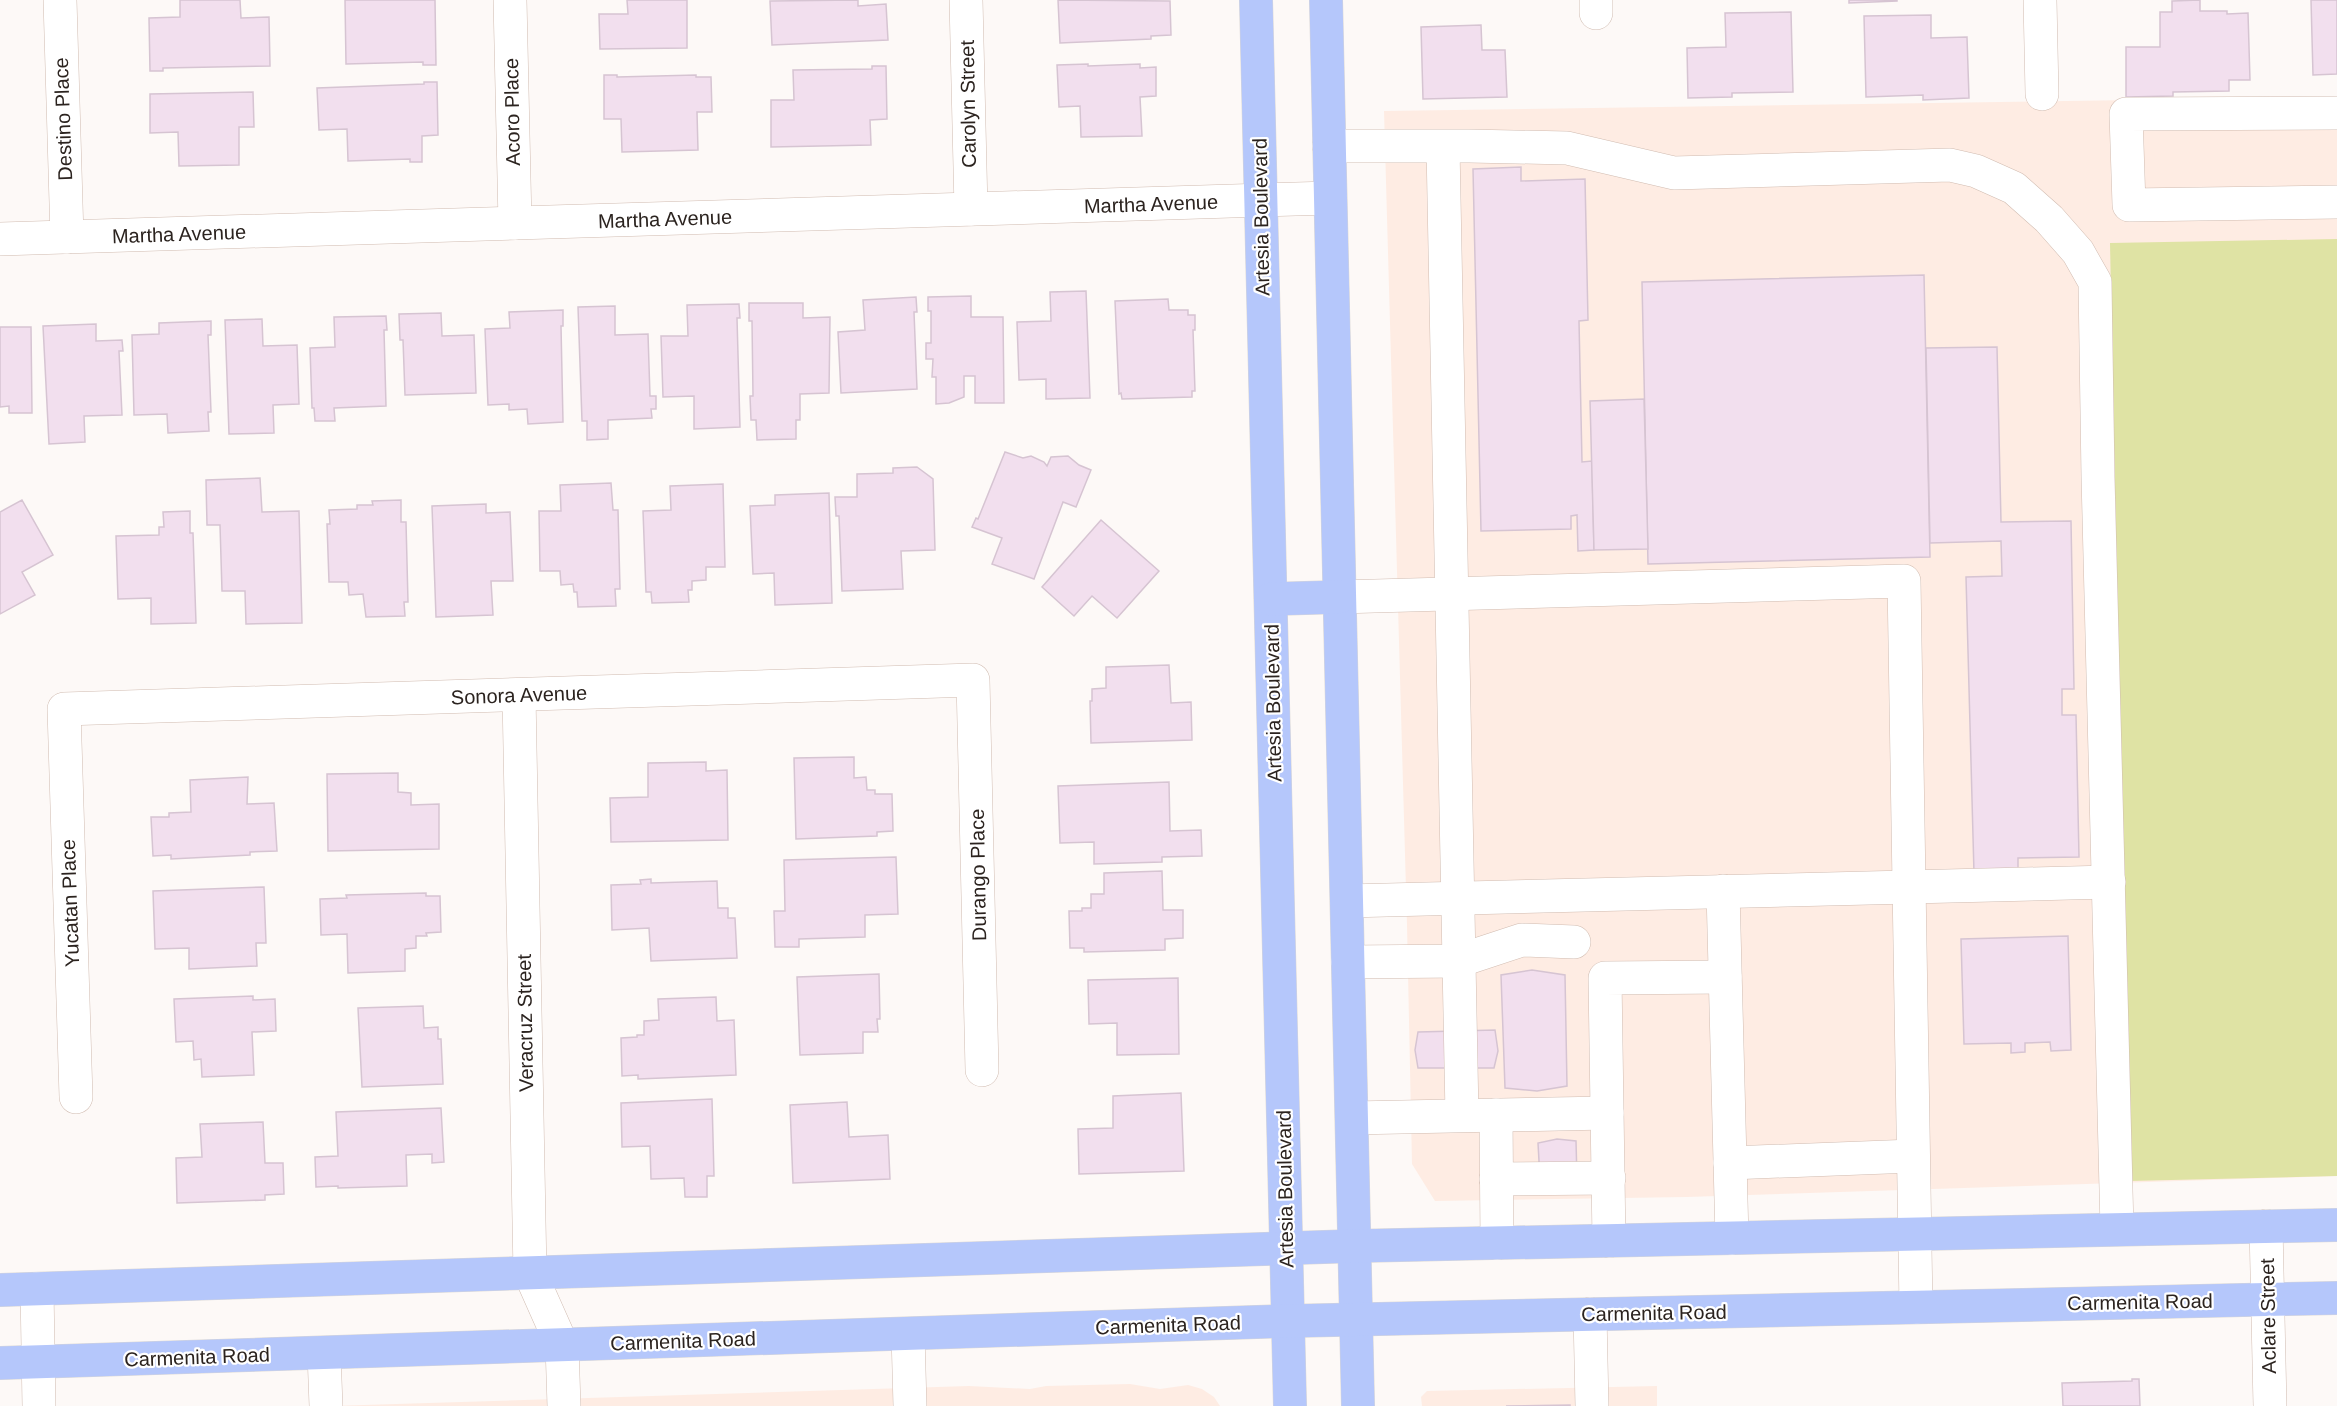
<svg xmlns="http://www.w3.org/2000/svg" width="2337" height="1406" viewBox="0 0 2337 1406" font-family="Arial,sans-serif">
  <rect width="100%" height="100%" fill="#fdf9f7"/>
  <!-- built -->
  <g fill="#feece3">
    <polygon points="2337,97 2337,1176 1687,1197 1435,1201 1412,1164 1407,925 1384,111"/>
    <polygon points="1130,1384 1160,1389 1188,1385 1202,1389 1214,1397 1220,1406 331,1406 969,1386 1030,1389 1046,1386"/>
    <polygon points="1657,1386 1657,1406 1422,1406 1421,1397 1427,1391"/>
  </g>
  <!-- green -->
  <polygon fill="#dfe3a4" points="2337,239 2337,1176 2129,1181 2110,243"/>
  <!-- building -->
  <g fill="#f2dfee" stroke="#d6c4d2" stroke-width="1.5">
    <polygon points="180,0 240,0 241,18 269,17 270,66 163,68 163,71 150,71 149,18 180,17"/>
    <polygon points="345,0 435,0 436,65 423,65 423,62 346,64"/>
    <polygon points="627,0 687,0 687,48 600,49 599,14 628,14"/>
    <polygon points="858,0 858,6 886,4 888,40 772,45 770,1"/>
    <polygon points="1058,0 1170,1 1171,35 1151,36 1151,39 1060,43"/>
    <polygon points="1849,0 1897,0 1897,1 1849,3"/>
    <polygon points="2200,0 2200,11 2227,11 2227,14 2248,13 2250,80 2229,80 2229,91 2173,92 2173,96 2126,97 2126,47 2160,47 2160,12 2172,12 2172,1"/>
    <polygon points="2311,0 2337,0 2337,74 2313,75"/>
    <polygon points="1791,12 1793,92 1732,93 1732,97 1688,98 1687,48 1726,47 1725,13"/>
    <polygon points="1931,15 1931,38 1967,37 1969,98 1923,100 1923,95 1866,97 1864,16"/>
    <polygon points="1481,25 1482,50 1505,50 1507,97 1423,99 1421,27"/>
    <polygon points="1088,64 1088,66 1140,64 1140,68 1156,67 1156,96 1140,97 1142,136 1081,137 1080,106 1059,107 1057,65"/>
    <polygon points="872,66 886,66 887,119 870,120 871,145 771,147 771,100 794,100 793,70 872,69"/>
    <polygon points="604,75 617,75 617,77 696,75 696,77 711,77 712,112 697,112 698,150 622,152 621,119 604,119"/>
    <polygon points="424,82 437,82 438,135 422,136 422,162 410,162 410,159 348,161 347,129 319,130 317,88 424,84"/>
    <polygon points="253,92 254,127 239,127 239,165 179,166 178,132 150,133 150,94"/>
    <polygon points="1521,167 1521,181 1585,179 1588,320 1579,321 1582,462 1592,461 1594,550 1578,551 1577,515 1571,516 1571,529 1481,531 1473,169"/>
    <polygon points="1924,275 1930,557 1648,564 1642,282"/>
    <polygon points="1086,291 1090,398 1046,399 1046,379 1019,380 1017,322 1051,321 1050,292"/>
    <polygon points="971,296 971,317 1003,317 1004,403 975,403 975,376 964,376 964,397 949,403 936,404 936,377 932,377 933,359 926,359 926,343 931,343 931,311 928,311 928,297"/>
    <polygon points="916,297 917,312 914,312 917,389 841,393 838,332 865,330 863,300"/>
    <polygon points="1168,299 1169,310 1188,310 1188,315 1195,315 1195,330 1193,330 1195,391 1192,391 1192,397 1122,399 1121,393 1119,394 1115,301"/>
    <polygon points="749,303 803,303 803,318 830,317 829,393 800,394 800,420 796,420 796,439 757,440 756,420 751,420 750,396 753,396 752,321 749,321"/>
    <polygon points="739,304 740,318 737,318 740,427 694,429 694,396 663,397 661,336 688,336 687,305"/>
    <polygon points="615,306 615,335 648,334 650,396 656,396 656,409 651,409 652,418 608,420 608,439 587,440 587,421 582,421 578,307"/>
    <polygon points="563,310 563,326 561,326 563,422 528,424 527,409 509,410 509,404 488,405 485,329 510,328 509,312"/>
    <polygon points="441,313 442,336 474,335 476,393 405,395 403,340 400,340 399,314"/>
    <polygon points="386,316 387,330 384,330 386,406 334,408 335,421 315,421 314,408 312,408 310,348 335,347 334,317"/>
    <polygon points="262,319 263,346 297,345 299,404 273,405 274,433 229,434 225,320"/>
    <polygon points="211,321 211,335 208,335 211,412 208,412 209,431 168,433 167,414 134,415 132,335 159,334 159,323"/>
    <polygon points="96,324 96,341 122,340 123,351 119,351 122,415 84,416 85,442 49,444 43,326"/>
    <polygon points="0,327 31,327 32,413 9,413 9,406 0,407"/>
    <polygon points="1997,347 2001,522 2071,521 2074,689 2062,689 2062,715 2076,715 2079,857 2018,858 2018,872 1974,873 1966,577 2002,576 2001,541 1930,543 1926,348"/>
    <polygon points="1644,399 1648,549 1594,550 1590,401"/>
    <polygon points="1005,452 1023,458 1031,456 1044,462 1047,466 1051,457 1068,456 1079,465 1091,470 1076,507 1063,502 1034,579 992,564 1002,538 972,527 976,518 978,519"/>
    <polygon points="917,467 933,479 935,550 901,551 903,589 842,591 839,516 836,516 835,497 857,497 857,474 893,473 893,468"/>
    <polygon points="260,478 262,512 299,511 302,623 246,624 245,591 222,591 220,525 207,525 206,480"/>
    <polygon points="611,483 613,510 618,510 620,589 615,589 616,606 578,607 577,592 574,592 573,584 561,585 560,571 540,571 539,511 561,511 560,485"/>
    <polygon points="723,484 725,567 706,567 706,580 692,581 692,590 688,590 689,602 652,603 651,592 646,592 643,511 671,510 670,486"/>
    <polygon points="829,493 832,603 775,605 774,573 753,574 750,506 775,505 775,495"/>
    <polygon points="22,500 53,555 22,572 35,595 0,614 0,512"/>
    <polygon points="401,500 401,522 406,522 408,602 404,602 405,616 366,617 363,594 349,595 348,582 329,582 327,524 330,524 329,510 357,509 357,505 373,505 372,501"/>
    <polygon points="486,504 486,513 510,512 513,581 491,581 493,615 436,617 432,506"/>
    <polygon points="190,511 190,533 193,533 196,623 151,624 151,598 118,599 116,536 159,535 159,527 164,527 163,512"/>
    <polygon points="1101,520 1159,571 1117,618 1092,596 1074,616 1042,587"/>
    <polygon points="1169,665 1171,703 1191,702 1192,740 1091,743 1090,701 1092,701 1092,689 1106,688 1106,667"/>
    <polygon points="854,757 854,778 866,777 867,790 875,790 875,794 892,794 893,831 877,832 877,836 796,839 794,758"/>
    <polygon points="706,762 706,771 727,770 728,840 611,842 610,798 648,797 648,763"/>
    <polygon points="398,773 398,792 411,793 411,805 439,804 439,849 328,851 327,774"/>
    <polygon points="248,777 247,804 274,803 277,851 250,852 250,855 171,859 171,855 153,856 151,817 169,817 169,813 191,812 190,780"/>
    <polygon points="1169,782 1170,831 1201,830 1202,856 1162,857 1162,862 1094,864 1094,842 1060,843 1058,786"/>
    <polygon points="896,857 898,914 865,915 865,937 799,939 799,947 775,947 774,911 785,911 784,860"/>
    <polygon points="1162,871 1163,910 1183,910 1183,938 1165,939 1165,950 1084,952 1084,948 1070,948 1069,911 1082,911 1082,908 1091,908 1091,894 1104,894 1104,873"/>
    <polygon points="651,879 651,883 717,881 718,908 728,908 728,918 735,918 737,958 651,961 649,928 612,930 611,885 641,884 640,880"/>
    <polygon points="264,887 266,943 256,943 257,966 189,969 189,948 155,949 153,891"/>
    <polygon points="426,893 426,896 440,896 441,932 426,933 427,936 416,936 416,948 405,949 405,971 348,973 347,934 321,935 320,899 347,898 346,895"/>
    <polygon points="2068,936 2071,1050 2051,1051 2050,1042 2025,1043 2025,1052 2011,1053 2011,1043 1964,1044 1961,939"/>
    <polygon points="1532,970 1565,975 1567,1086 1537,1091 1505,1088 1501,975"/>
    <polygon points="879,974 880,1019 877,1019 878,1032 863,1032 863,1053 800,1055 797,977"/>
    <polygon points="1178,978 1179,1054 1117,1055 1117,1023 1089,1024 1088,980"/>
    <polygon points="253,996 253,1000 275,999 276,1031 252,1032 254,1075 202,1077 201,1059 194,1060 193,1041 176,1042 174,999"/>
    <polygon points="716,997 717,1021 734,1020 736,1075 638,1079 638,1075 622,1076 621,1038 637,1037 637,1035 644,1035 644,1021 659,1020 658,999"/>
    <polygon points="423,1006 424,1028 438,1027 438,1039 441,1039 443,1084 362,1087 358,1008"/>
    <polygon points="1495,1030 1498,1051 1494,1068 1418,1068 1415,1050 1418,1032"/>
    <polygon points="1181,1093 1184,1171 1079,1174 1078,1129 1113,1128 1113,1096"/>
    <polygon points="712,1099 714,1176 707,1176 707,1197 685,1197 684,1178 651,1179 650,1146 622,1147 621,1103"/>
    <polygon points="847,1102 849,1137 888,1135 890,1179 793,1183 790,1105"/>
    <polygon points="441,1108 444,1162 432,1163 432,1154 406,1155 407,1186 338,1188 338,1186 316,1187 315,1157 338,1156 336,1112"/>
    <polygon points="263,1122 265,1163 283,1163 284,1194 265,1195 265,1200 177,1203 176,1158 202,1157 200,1124"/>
    <polygon points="1557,1139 1576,1141 1577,1179 1540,1179 1538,1143"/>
    <polygon points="2132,1379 2139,1379 2140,1406 2063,1406 2062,1383 2132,1381"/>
    <polygon points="1570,1405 1570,1406 1506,1406"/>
  </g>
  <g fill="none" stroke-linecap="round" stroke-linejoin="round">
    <defs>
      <g id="minor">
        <polyline points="60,0 67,237"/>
        <polyline points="510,0 515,223"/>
        <polyline points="966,0 971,209"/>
        <polyline points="1596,0 1596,13"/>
        <polyline points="2040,0 2042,94"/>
        <polyline points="2337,113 2126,114 2129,205 2337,202"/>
        <polyline points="1329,146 1469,146 1567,148 1674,173 1950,165 1976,171 2014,188 2049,219 2078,252 2095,282 2098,477 2117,1229"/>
        <polyline points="1443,147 1462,1115"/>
        <polyline points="0,239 1330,198"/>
        <polyline points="1339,597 1904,581 1916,1307"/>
        <polyline points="519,695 530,1273 562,1345 564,1406"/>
        <polyline points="1723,891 1732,1238"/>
        <polyline points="1347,901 2109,882"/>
        <polyline points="1348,962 1458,961 1522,940 1574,942"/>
        <polyline points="76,1097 64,709 973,680 982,1070"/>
        <polyline points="1496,1115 1497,1243"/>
        <polyline points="1352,1118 1607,1113"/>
        <polyline points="1730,1163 1913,1156"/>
        <polyline points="1496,1179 1609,1178"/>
        <polyline points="2266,1226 2270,1406"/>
        <polyline points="1609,1241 1605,978 1725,977"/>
        <polyline points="37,1289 39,1406"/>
        <polyline points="1590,1314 1592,1406"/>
        <polyline points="908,1334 910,1406"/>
        <polyline points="324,1353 326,1406"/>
      </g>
      <g id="major">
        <polyline points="1256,0 1290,1406"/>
        <polyline points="1326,0 1358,1406"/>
        <polyline points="1271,599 1339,597"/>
        <polyline points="0,1290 1355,1246 2337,1225"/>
        <polyline points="0,1363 1288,1321 2337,1298"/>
      </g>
    </defs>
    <!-- minor casing -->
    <use href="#minor" stroke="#d1bcb1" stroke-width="34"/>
    <!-- major casing -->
    <use href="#major" stroke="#d9d7d7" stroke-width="34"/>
    <!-- minor -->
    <use href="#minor" stroke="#fff" stroke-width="33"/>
    <!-- major -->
    <use href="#major" stroke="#b5c7fb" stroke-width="33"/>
  </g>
  <g text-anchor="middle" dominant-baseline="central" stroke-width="4.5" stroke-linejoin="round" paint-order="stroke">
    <!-- street labels -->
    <g font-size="20" fill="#2b231f" stroke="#fff">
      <text transform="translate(968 104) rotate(-91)">Carolyn Street</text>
      <text transform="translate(512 112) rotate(-91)">Acoro Place</text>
      <text transform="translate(63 119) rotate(-92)">Destino Place</text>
      <text transform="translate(1151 204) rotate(-2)">Martha Avenue</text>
      <text transform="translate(1261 217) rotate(-91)">Artesia Boulevard</text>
      <text transform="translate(665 219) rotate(-2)">Martha Avenue</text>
      <text transform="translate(179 234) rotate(-2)">Martha Avenue</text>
      <text transform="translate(519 695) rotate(-2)">Sonora Avenue</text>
      <text transform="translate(1273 703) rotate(-91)">Artesia Boulevard</text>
      <text transform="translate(978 875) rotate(-91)">Durango Place</text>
      <text transform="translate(70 903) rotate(-92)">Yucatan Place</text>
      <text transform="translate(525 1023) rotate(-91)">Veracruz Street</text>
      <text transform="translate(1285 1189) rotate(-91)">Artesia Boulevard</text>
      <text transform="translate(2140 1302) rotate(-1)">Carmenita Road</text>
      <text transform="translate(1654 1313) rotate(-1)">Carmenita Road</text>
      <text transform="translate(2268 1316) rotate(-91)">Aclare Street</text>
      <text transform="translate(1168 1325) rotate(-2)">Carmenita Road</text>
      <text transform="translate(683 1341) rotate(-2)">Carmenita Road</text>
      <text transform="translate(197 1357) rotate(-2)">Carmenita Road</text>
    </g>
  </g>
</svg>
